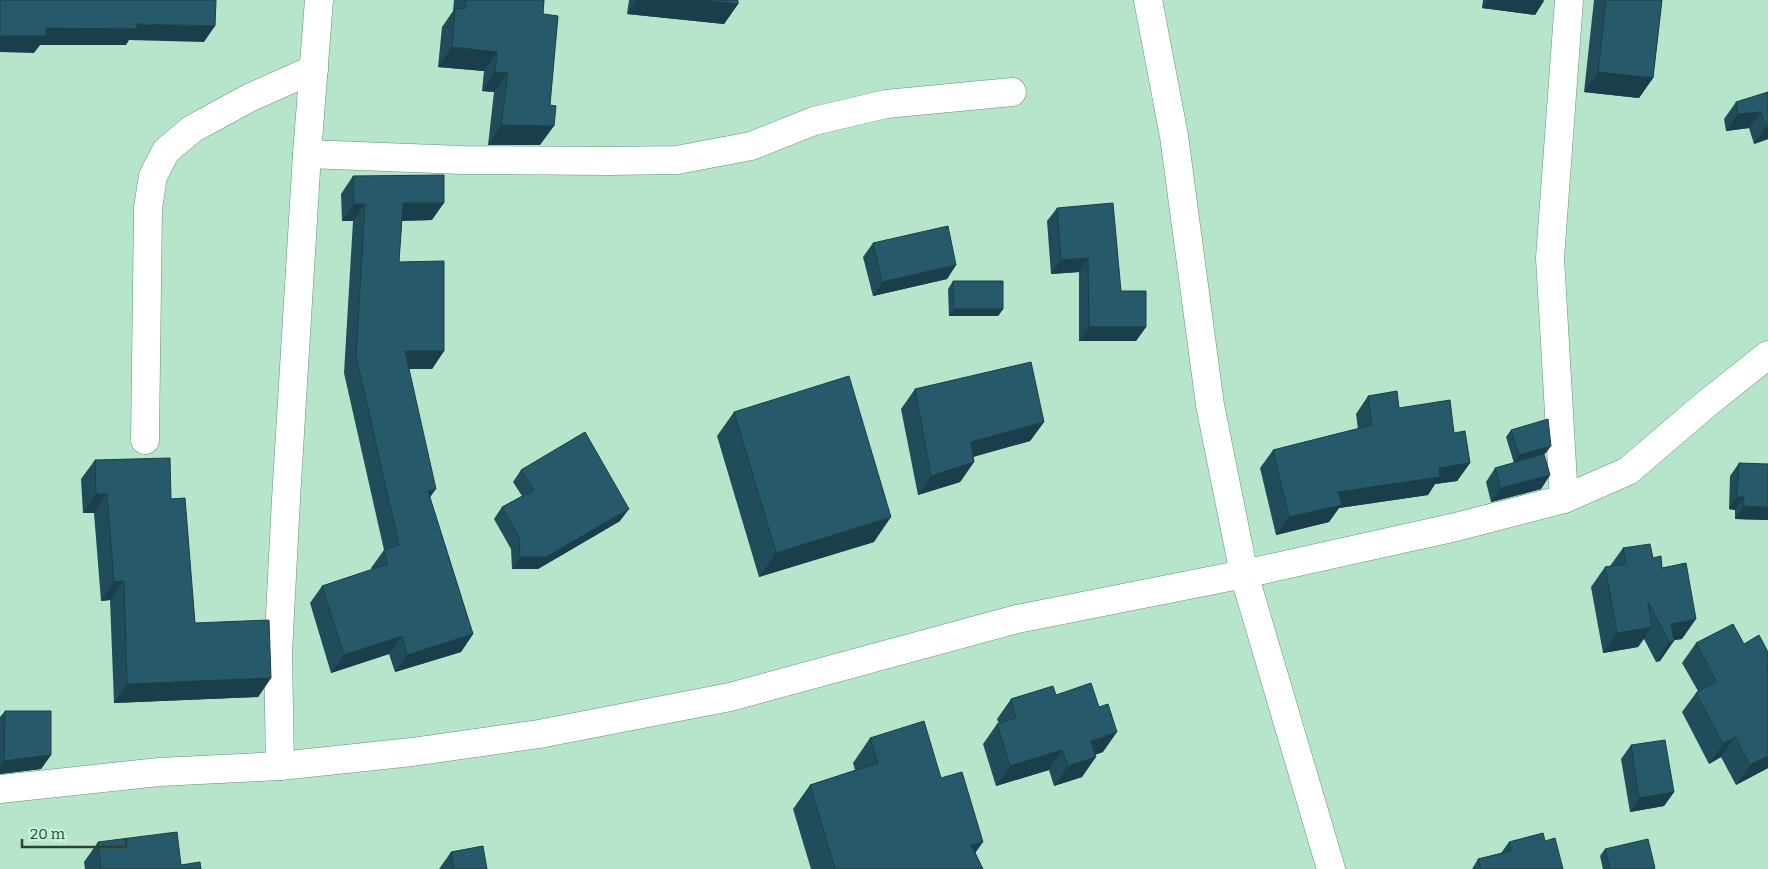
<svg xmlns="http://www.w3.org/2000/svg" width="1768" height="869" viewBox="0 0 1768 869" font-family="Bitter,serif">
  <rect width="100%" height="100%" fill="#b6e5cb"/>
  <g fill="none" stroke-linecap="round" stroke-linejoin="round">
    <defs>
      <g id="street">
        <polyline points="1148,0 1174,136 1210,405 1244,574 1331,869"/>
        <polyline points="307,154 462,160 608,161 677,160 751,146 814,121 886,104 1012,92"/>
        <polyline points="145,440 148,208 153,176 166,151 192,129 249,98 314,69"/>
        <polyline points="1564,499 1550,258 1569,0"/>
        <polyline points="280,766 278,653 286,499 307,154 319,0"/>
        <polyline points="0,789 159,772 280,766 412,752 539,734 730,697 1017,619 1244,574 1456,527 1564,499 1628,471 1705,405 1768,355"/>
      </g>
    </defs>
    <!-- street casing -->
    <use href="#street" stroke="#649179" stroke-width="29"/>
    <!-- street -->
    <use href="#street" stroke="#fff" stroke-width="28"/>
  </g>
  <!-- wall -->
  <g fill="#214d5b">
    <polygon points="454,0 544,0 543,14 540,145 488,145 494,92 482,91 484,71 438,67 442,27 453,11"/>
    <polygon points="629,0 738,0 738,4 724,24 627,14"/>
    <polygon points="1483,0 1544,0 1535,15 1482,8"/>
    <polygon points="1594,0 1662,0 1653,78 1639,98 1584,92"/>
    <polygon points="1768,92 1768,139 1754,144 1749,128 1726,131 1724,119 1736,102"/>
    <polygon points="353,176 432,220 402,221 399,262 444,351 432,369 409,369 430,498 473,634 461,652 395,672 389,654 331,673 310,603 322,586 372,570 371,568 384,550 344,373 353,221 342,221 341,194"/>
    <polygon points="1057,208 1121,291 1146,327 1136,341 1079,341 1079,272 1051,274 1047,221"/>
    <polygon points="873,243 956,265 947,279 873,296 863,257"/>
    <polygon points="953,281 1003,309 998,316 949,316 948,289"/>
    <polygon points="915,389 1044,422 1030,441 973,457 974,462 960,482 918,495 901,409"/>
    <polygon points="1368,396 1399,408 1454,433 1470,463 1457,481 1435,484 1428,495 1339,508 1329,522 1276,535 1260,468 1273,450 1358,429 1356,414"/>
    <polygon points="734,412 874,542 759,577 717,436"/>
    <polygon points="1511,430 1546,453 1514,463 1506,437"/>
    <polygon points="95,460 171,499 195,623 271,678 258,697 114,703 110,600 101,601 94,513 83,513 81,479"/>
    <polygon points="1739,463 1768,520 1735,519 1735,510 1729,509 1730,476"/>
    <polygon points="1495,468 1550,475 1541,489 1491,502 1486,482"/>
    <polygon points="521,470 620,521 538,569 512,569 511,549 494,519 502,507 522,496 513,482"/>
    <polygon points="1623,548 1653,558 1662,568 1682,639 1674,640 1660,661 1656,662 1644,639 1638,647 1603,653 1591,587 1605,567 1610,566"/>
    <polygon points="1696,643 1744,644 1768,652 1768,768 1736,785 1721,757 1709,764 1682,712 1696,693 1698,691 1682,663"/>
    <polygon points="1056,695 1103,752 1095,755 1082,777 1054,786 1049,770 996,786 983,744 997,724 999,724 997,719 1011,699"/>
    <polygon points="5,711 51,755 41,769 0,774 0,717"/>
    <polygon points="870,738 941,778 983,869 811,869 793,809 810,785 855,770 853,763"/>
    <polygon points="1631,745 1674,792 1664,806 1630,812 1621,759"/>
    <polygon points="1545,841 1563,869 1472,869 1478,859 1501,853 1509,842"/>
    <polygon points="98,842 181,865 201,869 85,869 84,862"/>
    <polygon points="1605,849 1655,868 1654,869 1603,869 1600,856"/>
    <polygon points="451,852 487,869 439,869"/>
  </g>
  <!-- shaded-wall -->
  <g fill="#1b3f4a">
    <polygon points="637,0 697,0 738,4 724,24 627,14"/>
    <polygon points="1488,0 1538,0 1544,1 1535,15 1482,8"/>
    <polygon points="137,24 215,26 204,42 129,40 126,45 40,45 34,53 0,52 0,36 46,28"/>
    <polygon points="452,47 497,52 484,71 438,67"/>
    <polygon points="495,72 508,73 494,92 482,91"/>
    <polygon points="1598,72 1653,78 1639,98 1584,92"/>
    <polygon points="1761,112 1749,128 1726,131 1738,114"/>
    <polygon points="501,125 554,126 540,145 488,145"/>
    <polygon points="1768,126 1768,139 1754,144 1766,127"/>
    <polygon points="403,203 444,203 432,220 390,221"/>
    <polygon points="354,204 365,204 353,221 342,221"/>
    <polygon points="1088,258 1079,272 1051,274 1061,260"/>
    <polygon points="956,265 947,279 873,296 882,282"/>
    <polygon points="954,309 1003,309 998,316 949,316"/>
    <polygon points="1089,327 1146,327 1136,341 1079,341"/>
    <polygon points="405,351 444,351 432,369 393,369"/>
    <polygon points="1044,422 1030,441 958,461 971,442"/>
    <polygon points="1551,446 1546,453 1514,463 1519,455"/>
    <polygon points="974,462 960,482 918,495 931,476"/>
    <polygon points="1470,463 1457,481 1435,484 1428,495 1339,508 1329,522 1276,535 1289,517 1338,492 1439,468"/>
    <polygon points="1550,475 1541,489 1491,502 1501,488"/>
    <polygon points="436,489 423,507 428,491"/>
    <polygon points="96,494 107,494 94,513 83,513"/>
    <polygon points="1737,497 1744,497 1735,510 1729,509"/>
    <polygon points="1743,506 1768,507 1768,520 1735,519"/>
    <polygon points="629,509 620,521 538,569 512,569 520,557"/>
    <polygon points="891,517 874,542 759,577 776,553"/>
    <polygon points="124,581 110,600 101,601 114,582"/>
    <polygon points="1696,619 1682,639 1669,641 1671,624"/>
    <polygon points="1652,627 1638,647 1603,653 1617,633"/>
    <polygon points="473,634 461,652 395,672 407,655"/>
    <polygon points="402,636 389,654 331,673 344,655"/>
    <polygon points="1674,641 1660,661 1656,662 1669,642"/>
    <polygon points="271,678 258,697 114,703 127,684"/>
    <polygon points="1117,732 1103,752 1077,760 1091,741"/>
    <polygon points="1735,737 1721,757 1709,764 1723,744"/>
    <polygon points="1062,750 1049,770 996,786 1010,766"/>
    <polygon points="51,755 41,769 0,774 0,767 4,761"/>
    <polygon points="1768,756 1768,768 1736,785 1750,765"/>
    <polygon points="1096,757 1082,777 1054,786 1068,766"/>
    <polygon points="1674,792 1664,806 1630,812 1639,798"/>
    <polygon points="983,842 966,866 971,845"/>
  </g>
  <!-- building -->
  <g fill="#265a6a" stroke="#1b3f4a">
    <polygon points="0,0 216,0 215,26 137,24 137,29 46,28 46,36 0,36"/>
    <polygon points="466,0 544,0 543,14 558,16 550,105 556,106 554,126 501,125 508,73 495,72 497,52 452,47 455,8 465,9"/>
    <polygon points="697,0 738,0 738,4"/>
    <polygon points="1606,0 1662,0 1653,78 1598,72"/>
    <polygon points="1768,92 1768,126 1766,127 1761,112 1738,114 1736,102"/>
    <polygon points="444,175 444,203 403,203 399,262 444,261 444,351 405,351 436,489 428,491 473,634 407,655 402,636 344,655 322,586 388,564 384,550 399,545 356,356 365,204 354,204 353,176"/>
    <polygon points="1113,203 1121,291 1146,291 1146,327 1089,327 1088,258 1061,260 1057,208"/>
    <polygon points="948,226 956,265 882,282 873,243"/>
    <polygon points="953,281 1003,281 1003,309 954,309"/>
    <polygon points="1031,362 1044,422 971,442 974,462 931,476 915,389"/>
    <polygon points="849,376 891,517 776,553 734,412"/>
    <polygon points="1397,391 1399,408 1450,400 1454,433 1465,431 1470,463 1439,468 1440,477 1338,492 1342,505 1289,517 1273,450 1372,425 1368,396"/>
    <polygon points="1548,419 1551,446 1519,455 1511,430"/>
    <polygon points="585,432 629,509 546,557 520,557 519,537 502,507 534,490 521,470"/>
    <polygon points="1544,454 1550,475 1501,488 1495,468"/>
    <polygon points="170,458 171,499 185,498 195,623 269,620 271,678 127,684 124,581 114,582 107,494 96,494 95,460"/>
    <polygon points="1739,463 1768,464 1768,507 1743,506 1744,497 1737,497"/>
    <polygon points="1650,544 1653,558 1661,556 1662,568 1686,563 1696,619 1671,624 1674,641 1669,642 1648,602 1652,627 1617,633 1605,567 1626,564 1623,548"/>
    <polygon points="1733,624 1744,644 1759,635 1768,652 1768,666 1767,667 1768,669 1768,756 1750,765 1735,737 1723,744 1696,693 1716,681 1696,643"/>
    <polygon points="1091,683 1099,707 1108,704 1117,732 1091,741 1096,757 1068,766 1062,750 1010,766 997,724 1016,718 1011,699 1053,686 1056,695"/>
    <polygon points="5,711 51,711 51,755 4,761"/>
    <polygon points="924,721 941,778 962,772 983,842 971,845 983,869 835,869 810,785 878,763 870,738"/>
    <polygon points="1665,740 1674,792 1639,798 1631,745"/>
    <polygon points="177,832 181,865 200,862 201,869 101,869 98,842"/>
    <polygon points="1543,833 1545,841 1555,838 1563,869 1481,869 1478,859 1511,851 1509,842"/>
    <polygon points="1648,839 1655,868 1651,869 1610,869 1605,849"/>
    <polygon points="483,846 487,869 454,869 451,852"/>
  </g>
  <!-- scale -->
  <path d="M22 839v8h104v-8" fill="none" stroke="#2e4137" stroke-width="2.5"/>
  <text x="30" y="839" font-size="15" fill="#2e4137" stroke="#c3f3d8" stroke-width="4" paint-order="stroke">20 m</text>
</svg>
